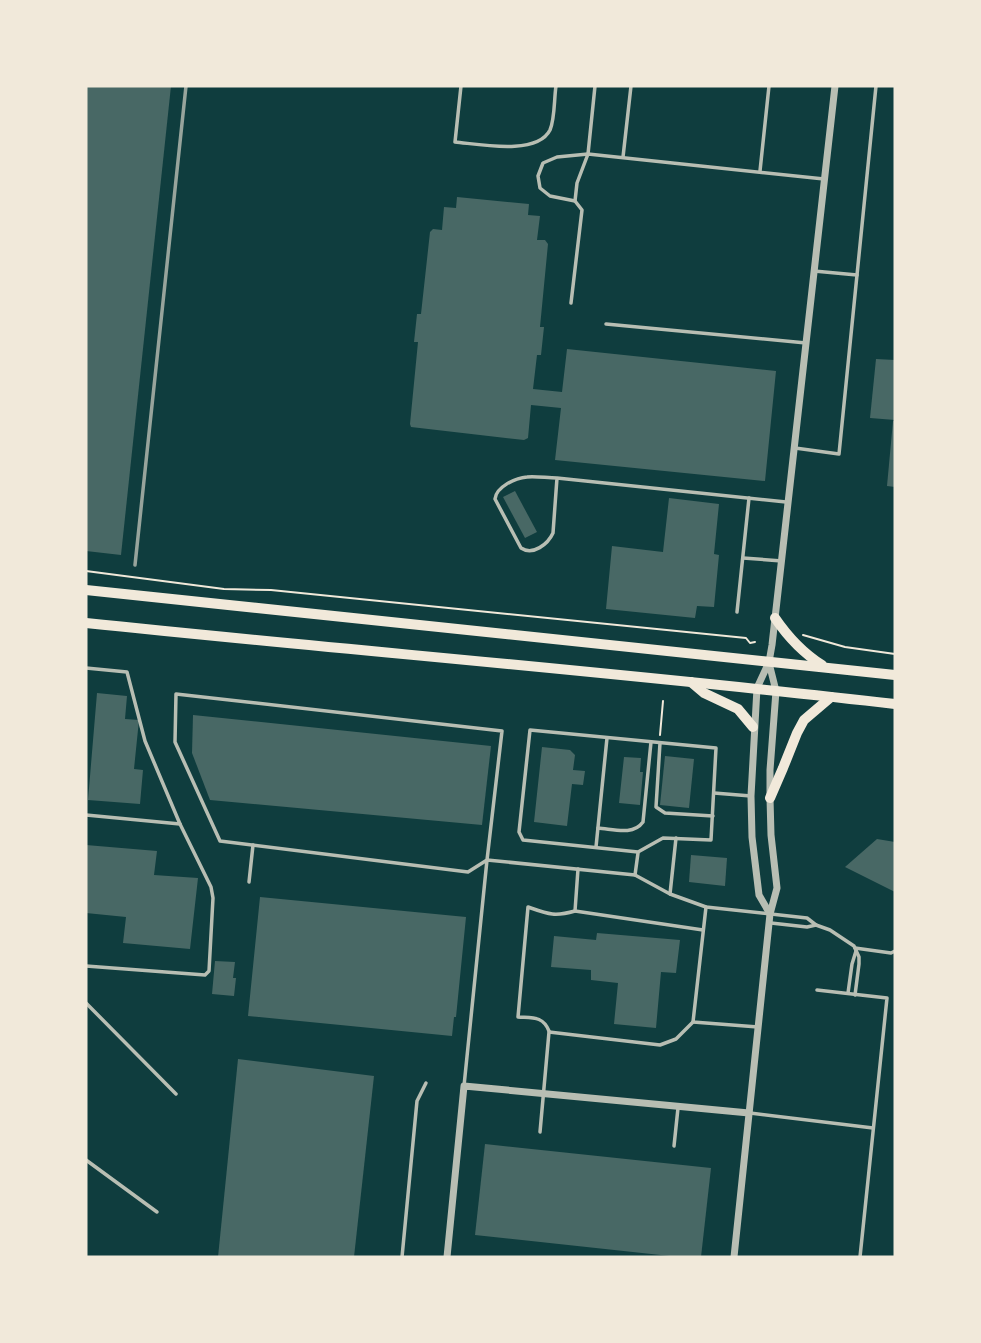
<svg xmlns="http://www.w3.org/2000/svg" width="981" height="1343" viewBox="0 0 981 1343" font-family="'Public Sans',sans-serif">
  <rect width="100%" height="100%" fill="#0f3d3e"/>
  <!-- building -->
  <g fill="#486865">
    <polygon points="86,86 171,86 121,555 86,551"/>
    <polygon points="457,197 529,204 528,215 540,216 537,240 545,240 548,244 540,327 544,327 541,355 537,355 533,389 562,392 567,349 776,371 765,481 555,460 561,408 531,405 528,438 524,440 411,427 410,424 418,342 414,342 417,314 421,314 430,232 433,229 442,230 444,207 456,208"/>
    <polygon points="876,359 895,360 895,420 870,418"/>
    <polygon points="893,421 895,421 895,487 887,486"/>
    <polygon points="515,491 537,532 525,538 503,497"/>
    <polygon points="669,498 719,504 714,554 719,555 714,607 697,606 695,618 606,609 612,546 663,552"/>
    <polygon points="97,693 127,696 125,719 139,720 134,769 143,770 140,804 88,800"/>
    <polygon points="193,715 491,746 482,825 210,800 192,753"/>
    <polygon points="542,747 570,750 575,755 573,770 585,771 583,785 572,784 567,826 534,822"/>
    <polygon points="665,756 694,759 689,808 660,805"/>
    <polygon points="624,757 641,758 640,772 643,772 640,805 619,803"/>
    <polygon points="877,839 895,842 895,892 845,867"/>
    <polygon points="86,845 157,851 154,875 198,878 190,949 123,943 126,917 86,913"/>
    <polygon points="691,855 727,858 725,886 689,882"/>
    <polygon points="260,897 466,917 456,1017 454,1017 452,1036 248,1016"/>
    <polygon points="597,933 680,940 676,973 661,972 656,1028 614,1024 618,983 591,980 591,970 551,967 554,936 596,940"/>
    <polygon points="215,961 235,962 233,978 236,978 234,996 212,994"/>
    <polygon points="238,1059 374,1076 354,1257 218,1257"/>
    <polygon points="485,1144 711,1168 701,1257 679,1257 475,1235"/>
  </g>
  <g fill="none" stroke-linecap="round" stroke-linejoin="round">
    <!-- path -->
    <g stroke="#f1e9da" stroke-width="2">
      <polyline points="86,571 224,589 271,590 746,638 750,643 755,642"/>
      <polyline points="803,635 845,647 895,654"/>
      <polyline points="660,735 663,701"/>
    </g>
    <!-- service -->
    <g stroke="#b8beb3" stroke-width="3.5">
      <path d="M461,86l-6,56c23,2 82,14 95,-12 5,-12 4,-31 6,-44"/>
      <polyline points="623,157 631,86"/>
      <polyline points="760,171 769,86"/>
      <polyline points="575,201 550,196 540,188 538,176 543,163 557,157 588,154 824,179"/>
      <polyline points="814,271 857,275"/>
      <polyline points="571,303 582,210 575,201 577,183 588,154 595,86"/>
      <polyline points="606,324 806,343"/>
      <polyline points="795,448 839,454 876,86"/>
      <path d="M557,478l-4,55c-5,11 -20,23 -32,15l-26,-49c1,-12 20,-21 32,-22 9,-1 20,1 30,1l229,24"/>
      <polyline points="743,558 782,561"/>
      <polyline points="737,612 749,498"/>
      <polyline points="86,668 127,672 145,741 180,824 86,815"/>
      <polygon points="530,730 716,748 711,840 663,838 638,852 523,840 519,832"/>
      <polyline points="660,743 656,807 665,813 713,816"/>
      <polyline points="714,793 751,796"/>
      <path d="M598,828c15,1 35,8 45,-6l8,-80"/>
      <polyline points="596,847 607,738"/>
      <polyline points="578,869 575,911 703,930"/>
      <polyline points="635,875 638,853"/>
      <polyline points="249,882 253,845"/>
      <polyline points="670,894 676,838"/>
      <polyline points="706,907 693,1022 758,1027"/>
      <polyline points="816,925 830,930 854,946 859,957 859,964 855,995"/>
      <polyline points="855,948 891,953 895,951"/>
      <polyline points="86,966 205,975 209,971 213,898 211,887 180,824"/>
      <polyline points="817,990 887,998 860,1257"/>
      <polyline points="848,993 852,964 856,951"/>
      <polyline points="86,1003 176,1094"/>
      <path d="M549,1031c-6,-15 -16,-13 -31,-14l10,-110c20,7 26,10 47,4"/>
      <polyline points="464,1086 487,860 502,731 176,694 175,742 220,841 468,872 487,860 635,875 670,894 706,907 807,918 816,925 807,927 771,923"/>
      <polyline points="750,1113 873,1128"/>
      <polyline points="540,1132 549,1032 660,1045 676,1039 693,1022"/>
      <polyline points="674,1146 678,1108"/>
      <polyline points="86,1160 157,1212"/>
      <polyline points="402,1257 417,1101 426,1083"/>
    </g>
    <!-- minor -->
    <g stroke="#b8beb3" stroke-width="7">
      <polyline points="770,914 759,895 752,837 751,796 757,688 769,662 772,645 835,86"/>
      <polyline points="447,1257 464,1086 749,1113"/>
      <polyline points="734,1257 770,914 777,888 771,835 770,798 770,770 776,691 769,663"/>
    </g>
    <!-- secondary -->
    <g stroke="#f1e9da" stroke-width="10">
      <polyline points="86,590 895,675"/>
      <path d="M775,618c13,19 28,35 47,47"/>
      <path d="M86,623c269,28 540,50 809,81"/>
      <polyline points="691,682 704,693 738,709 753,727"/>
      <polyline points="770,798 783,768 797,733 804,720 831,697"/>
    </g>
    <!-- rail -->
    <polyline stroke="#97a49c" stroke-width="3.5" points="135,565 186,86"/>
  </g>
  <!-- border -->
  <rect width="981" height="1343" fill="none" stroke="#f1e9da" stroke-width="175"/>
</svg>
